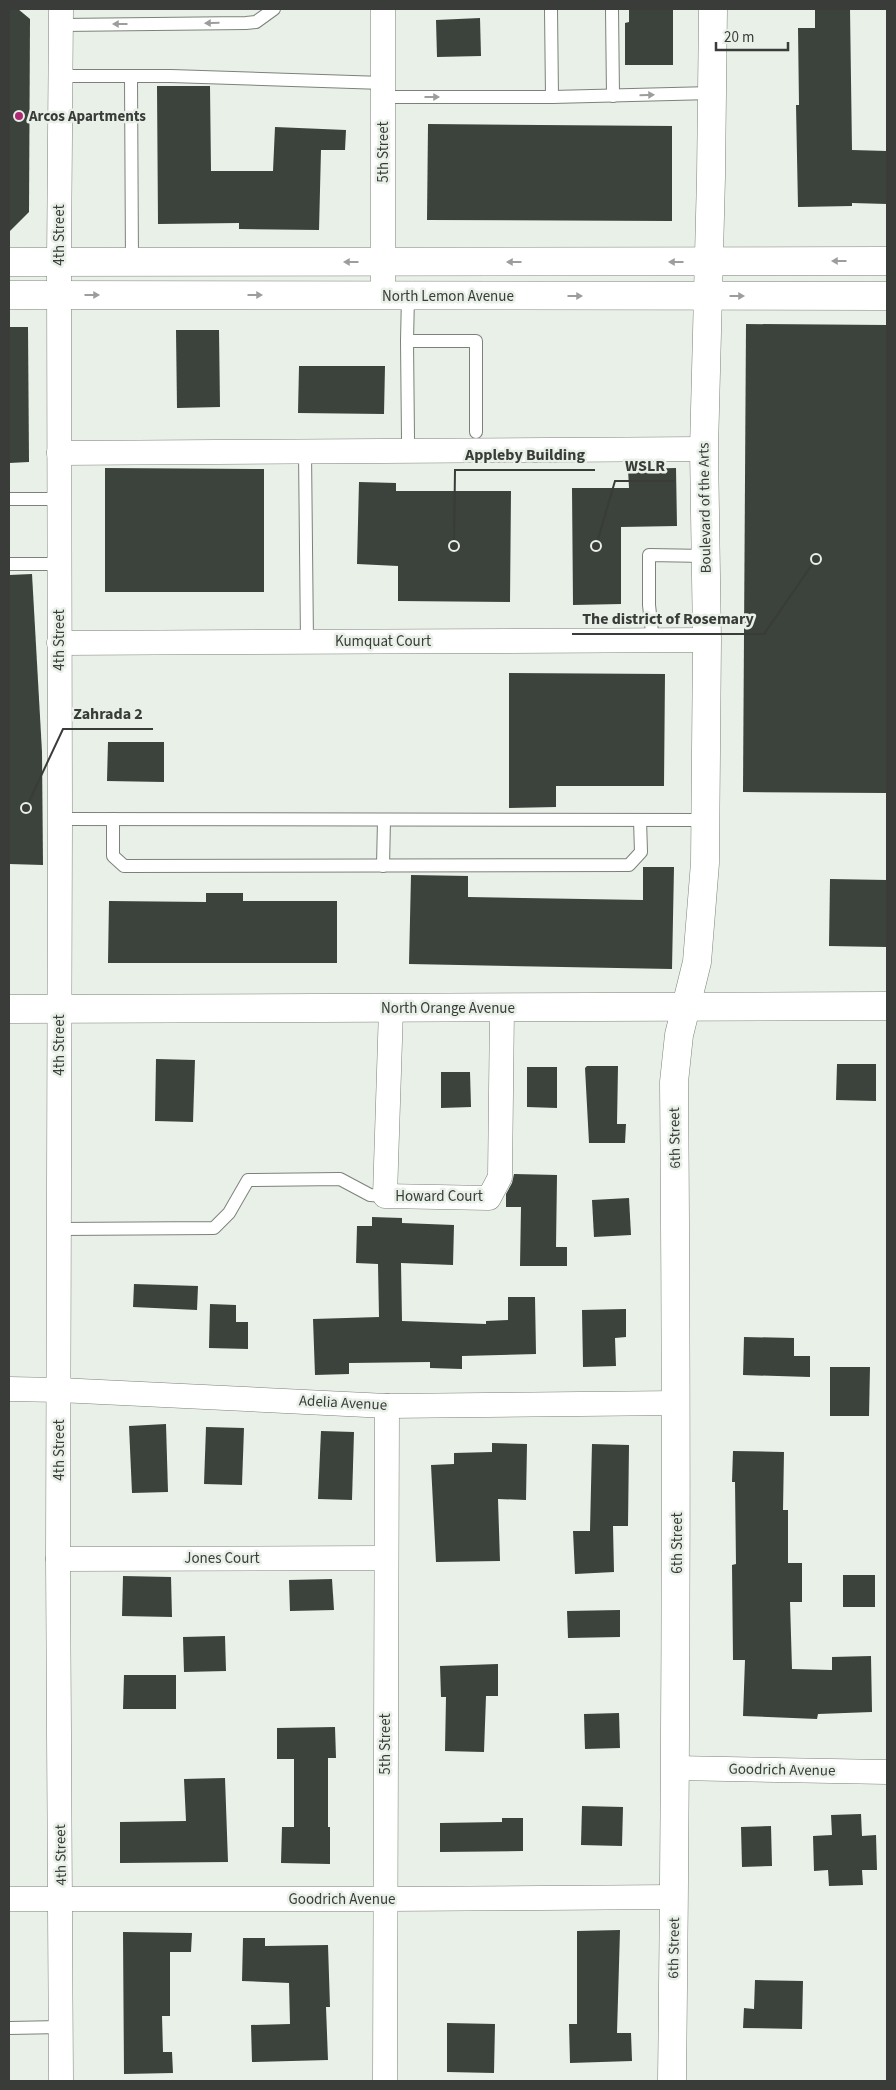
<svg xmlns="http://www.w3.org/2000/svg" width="896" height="2090" viewBox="0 0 896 2090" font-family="'Source Sans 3',sans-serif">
  <rect width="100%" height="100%" fill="#e9f0e8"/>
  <!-- building -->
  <g fill="#3c423c">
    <polygon points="9,9 18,9 30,19 29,212 9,232"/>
    <polygon points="629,9 673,9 673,65 625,65 625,23 629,22"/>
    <polygon points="815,9 850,9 852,150 887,151 887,204 852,203 852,206 798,207 796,105 799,105 798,28 815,28"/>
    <polygon points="480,18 481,56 437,57 436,20"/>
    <polygon points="157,86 210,86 211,171 273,171 275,127 346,130 345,150 321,150 319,230 239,229 239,223 158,224"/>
    <polygon points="428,124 672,126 672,221 427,220"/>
    <polygon points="746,324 887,325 887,793 743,792"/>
    <polygon points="9,327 28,327 29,462 9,463"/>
    <polygon points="176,330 219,330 220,407 177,408"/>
    <polygon points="299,366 385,366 384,414 298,413"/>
    <polygon points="105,468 264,469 264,592 105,592"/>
    <polygon points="676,468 677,526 621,527 621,604 573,605 572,488 629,488 628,469"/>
    <polygon points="359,482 396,483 396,491 511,491 510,602 398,601 398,566 357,564"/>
    <polygon points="32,574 42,752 43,865 9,864 9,575"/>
    <polygon points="509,673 665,674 664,786 556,786 556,807 509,808"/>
    <polygon points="108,742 164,742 164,782 107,781"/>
    <polygon points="643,867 674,867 672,969 409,964 411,875 468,876 468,897 643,900"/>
    <polygon points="830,879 887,880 887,947 829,946"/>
    <polygon points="206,893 243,893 243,901 337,901 337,963 108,963 109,901 206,902"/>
    <polygon points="156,1059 195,1060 193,1122 155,1121"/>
    <polygon points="837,1064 876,1064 876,1101 836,1100"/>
    <polygon points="587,1066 618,1066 617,1124 626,1124 625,1143 589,1143 585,1068"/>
    <polygon points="527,1067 557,1067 557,1108 527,1107"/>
    <polygon points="441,1072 470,1072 471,1107 441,1108"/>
    <polygon points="514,1174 557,1175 556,1247 567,1247 567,1266 520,1266 521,1207 506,1207 506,1194 512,1183"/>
    <polygon points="629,1198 631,1235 594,1237 592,1200"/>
    <polygon points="372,1217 402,1218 402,1223 454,1225 453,1265 401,1263 402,1321 486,1324 486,1321 508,1320 508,1297 535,1297 536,1354 462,1356 462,1369 430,1368 430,1362 349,1363 349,1374 315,1375 313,1319 379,1317 378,1264 356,1263 357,1226 372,1226"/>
    <polygon points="134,1284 198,1286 197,1310 133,1307"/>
    <polygon points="210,1304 236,1305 236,1322 248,1322 248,1349 209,1348"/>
    <polygon points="626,1309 626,1337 615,1338 616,1366 583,1367 582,1310"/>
    <polygon points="744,1337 794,1338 794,1356 810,1356 810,1377 743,1375"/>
    <polygon points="830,1367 870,1367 869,1416 830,1416"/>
    <polygon points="166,1424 168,1492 132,1493 129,1426"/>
    <polygon points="206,1427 244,1428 242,1485 204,1484"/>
    <polygon points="321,1431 354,1432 352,1500 318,1499"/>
    <polygon points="492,1443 527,1444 526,1500 498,1499 500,1561 436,1562 431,1465 454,1464 454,1453 492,1452"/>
    <polygon points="592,1444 629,1445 628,1526 613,1526 614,1572 575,1574 573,1531 590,1531"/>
    <polygon points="733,1451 784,1452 783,1510 788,1510 788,1563 802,1563 802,1602 790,1602 792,1669 832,1670 832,1657 871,1656 872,1712 818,1714 817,1719 743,1716 745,1660 733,1660 732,1565 736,1564 735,1482 732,1482"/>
    <rect x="843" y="1575" width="32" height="32"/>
    <polygon points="123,1576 171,1577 172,1617 122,1616"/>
    <polygon points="332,1579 334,1610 290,1611 289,1580"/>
    <polygon points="620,1610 620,1637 568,1638 567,1611"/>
    <polygon points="225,1636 226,1671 184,1672 183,1637"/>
    <polygon points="498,1664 498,1696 486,1696 484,1752 445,1751 446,1697 441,1697 440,1666"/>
    <polygon points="124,1675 176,1675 176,1709 123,1709"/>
    <polygon points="619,1713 620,1748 585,1749 584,1714"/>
    <polygon points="335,1727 336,1758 328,1758 328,1827 330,1827 330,1864 281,1863 282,1827 294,1827 294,1759 277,1759 277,1728"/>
    <polygon points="225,1778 228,1862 120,1863 120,1822 186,1821 184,1779"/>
    <polygon points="582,1806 623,1807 622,1846 581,1845"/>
    <polygon points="861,1814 862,1836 876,1835 877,1870 862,1870 863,1885 829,1886 828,1870 814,1871 813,1836 832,1835 831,1815"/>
    <polygon points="502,1818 523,1818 523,1851 440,1852 440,1823 502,1822"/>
    <polygon points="771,1826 772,1866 742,1867 741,1827"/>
    <polygon points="620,1930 617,2033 631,2033 632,2061 570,2063 569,2024 577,2024 577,1931"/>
    <polygon points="123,1932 192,1933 191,1952 170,1952 170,2016 162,2016 163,2052 172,2052 173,2073 124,2074"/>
    <polygon points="243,1938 265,1938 265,1946 328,1945 330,2007 326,2007 328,2060 252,2062 251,2025 290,2024 289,1983 242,1981"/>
    <polygon points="755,1980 803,1981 802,2029 743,2028 744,2008 754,2009"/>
    <polygon points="447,2023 495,2024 494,2073 447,2072"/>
  </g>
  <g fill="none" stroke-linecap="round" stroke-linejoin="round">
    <defs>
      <g id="service">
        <polyline points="551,9 552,97"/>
        <polyline points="612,9 613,96"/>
        <polyline points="61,25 246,23 256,22 274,9"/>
        <polyline points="59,76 171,76 383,83"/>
        <polyline points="131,76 132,263"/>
        <polyline points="383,97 552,97 712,93"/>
        <polyline points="407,341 476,341 476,432"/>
        <polyline points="408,439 407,341 408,296"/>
        <polyline points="305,452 307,642"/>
        <polyline points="9,499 59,499"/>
        <polyline points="9,564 59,564"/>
        <polyline points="653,641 649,605 649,555 706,556"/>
        <polyline points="60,819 706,820"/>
        <polyline points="113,819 113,856 124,866 629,865 641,852 640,820"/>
        <polyline points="383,866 384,820"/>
        <polyline points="59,1229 214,1228 229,1213 248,1180 340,1179 370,1195 385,1196"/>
        <polyline points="9,2028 61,2027"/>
      </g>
      <g id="minor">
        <polyline points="61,9 59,263 60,819 58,1559 61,2081"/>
        <polyline points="383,9 383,295"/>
        <polyline points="59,453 704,449"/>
        <polyline points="59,643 707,640"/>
        <polyline points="391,1009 385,1196 489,1198 500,1177 502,1008"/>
        <polyline points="9,1389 59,1390 387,1406 677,1403"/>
        <polyline points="58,1559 386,1558"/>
        <polyline points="676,1768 887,1772"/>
        <polyline points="9,1899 385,1899 674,1897"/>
        <polyline points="385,2081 387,1406"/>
      </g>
      <g id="tertiary">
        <polyline points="9,262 887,261"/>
        <polyline points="9,295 887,296"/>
        <polyline points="9,1009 887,1006"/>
        <path d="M672,2081c4,-333 5,-666 2,-999l5,-47 18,-73 8,-99 2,-223 -3,-191 7,-272 2,-168"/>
      </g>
    </defs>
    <!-- service casing -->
    <use href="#service" stroke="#7c827b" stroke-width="14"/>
    <!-- minor casing -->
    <use href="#minor" stroke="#7c827b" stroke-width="25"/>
    <!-- tertiary casing -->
    <use href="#tertiary" stroke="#7c827b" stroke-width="29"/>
    <!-- service -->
    <use href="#service" stroke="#fff" stroke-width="12"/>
    <!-- minor -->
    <use href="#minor" stroke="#fff" stroke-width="24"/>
    <!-- tertiary -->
    <use href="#tertiary" stroke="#fff" stroke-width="28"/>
  </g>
  <!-- one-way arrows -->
  <defs><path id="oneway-solid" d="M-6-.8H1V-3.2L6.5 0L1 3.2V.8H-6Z" transform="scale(1.25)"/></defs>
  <g fill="#9c9e9c">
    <use href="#oneway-solid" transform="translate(212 23) rotate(179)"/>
    <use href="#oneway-solid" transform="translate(120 24) rotate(180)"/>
    <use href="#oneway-solid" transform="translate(647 95) rotate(-1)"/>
    <use href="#oneway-solid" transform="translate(432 97)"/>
    <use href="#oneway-solid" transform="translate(839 261) rotate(180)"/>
    <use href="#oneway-solid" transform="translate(351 262) rotate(180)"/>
    <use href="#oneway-solid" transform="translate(514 262) rotate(180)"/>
    <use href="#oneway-solid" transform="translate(676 262) rotate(180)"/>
    <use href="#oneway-solid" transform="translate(92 295)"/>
    <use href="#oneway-solid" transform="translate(255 295)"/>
    <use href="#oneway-solid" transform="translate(575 296)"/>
    <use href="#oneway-solid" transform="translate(737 296)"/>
  </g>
  <!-- markers -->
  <circle fill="#ad2972" stroke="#e9f0e8" stroke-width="2" cx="19" cy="116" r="5"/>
  <g text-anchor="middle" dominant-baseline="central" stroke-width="5" stroke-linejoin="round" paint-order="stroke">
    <!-- poi labels -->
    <g font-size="15" font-weight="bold" fill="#393c39" stroke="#e9f0e8" text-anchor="start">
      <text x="29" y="116">Arcos Apartments</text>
    </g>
    <!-- street labels -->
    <g font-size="15" fill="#393c39" stroke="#e9f0e8">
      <text transform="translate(383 152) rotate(-90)">5th Street</text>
      <text transform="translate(59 235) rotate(-90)">4th Street</text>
      <text x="448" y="296">North Lemon Avenue</text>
      <text transform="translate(705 508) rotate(-91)">Boulevard of the Arts</text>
      <text transform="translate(59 640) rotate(-90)">4th Street</text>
      <text x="383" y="641">Kumquat Court</text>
      <text x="448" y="1008">North Orange Avenue</text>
      <text transform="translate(59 1045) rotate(-90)">4th Street</text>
      <text transform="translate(675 1138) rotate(-91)">6th Street</text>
      <text x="439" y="1196">Howard Court</text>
      <text transform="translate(343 1403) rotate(3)">Adelia Avenue</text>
      <text transform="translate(59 1450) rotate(-90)">4th Street</text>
      <text transform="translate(677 1543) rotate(-90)">6th Street</text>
      <text x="222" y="1558">Jones Court</text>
      <text transform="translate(385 1744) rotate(-90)">5th Street</text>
      <text transform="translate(782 1770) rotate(1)">Goodrich Avenue</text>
      <text transform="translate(61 1855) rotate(-91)">4th Street</text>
      <text x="342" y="1899">Goodrich Avenue</text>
      <text transform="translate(674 1948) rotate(-89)">6th Street</text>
    </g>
  </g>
  <!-- callouts -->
  <path fill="none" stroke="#393c39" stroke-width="2" d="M454 546L455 470H595M596 546L615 481H675M816 559L764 634H572M26 808L63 729H153"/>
  <g fill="#393c39" stroke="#e9f0e8" stroke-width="2">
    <circle cx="454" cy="546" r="5"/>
    <circle cx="596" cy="546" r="5"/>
    <circle cx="816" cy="559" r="5"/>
    <circle cx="26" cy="808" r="5"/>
  </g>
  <g font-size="16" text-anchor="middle" font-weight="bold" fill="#393c39" stroke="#e9f0e8" stroke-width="5" stroke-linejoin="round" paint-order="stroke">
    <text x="525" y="460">Appleby Building</text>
    <text x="645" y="471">WSLR</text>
    <text x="668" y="624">The district of Rosemary</text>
    <text x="108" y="719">Zahrada 2</text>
  </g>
  <!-- border -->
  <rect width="896" height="2090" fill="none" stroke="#393c39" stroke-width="20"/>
  <!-- scale -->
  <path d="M716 42v8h72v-8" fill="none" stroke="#393c39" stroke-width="2.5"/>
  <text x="724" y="42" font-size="15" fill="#393c39" stroke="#e9f0e8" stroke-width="4" paint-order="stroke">20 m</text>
</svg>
